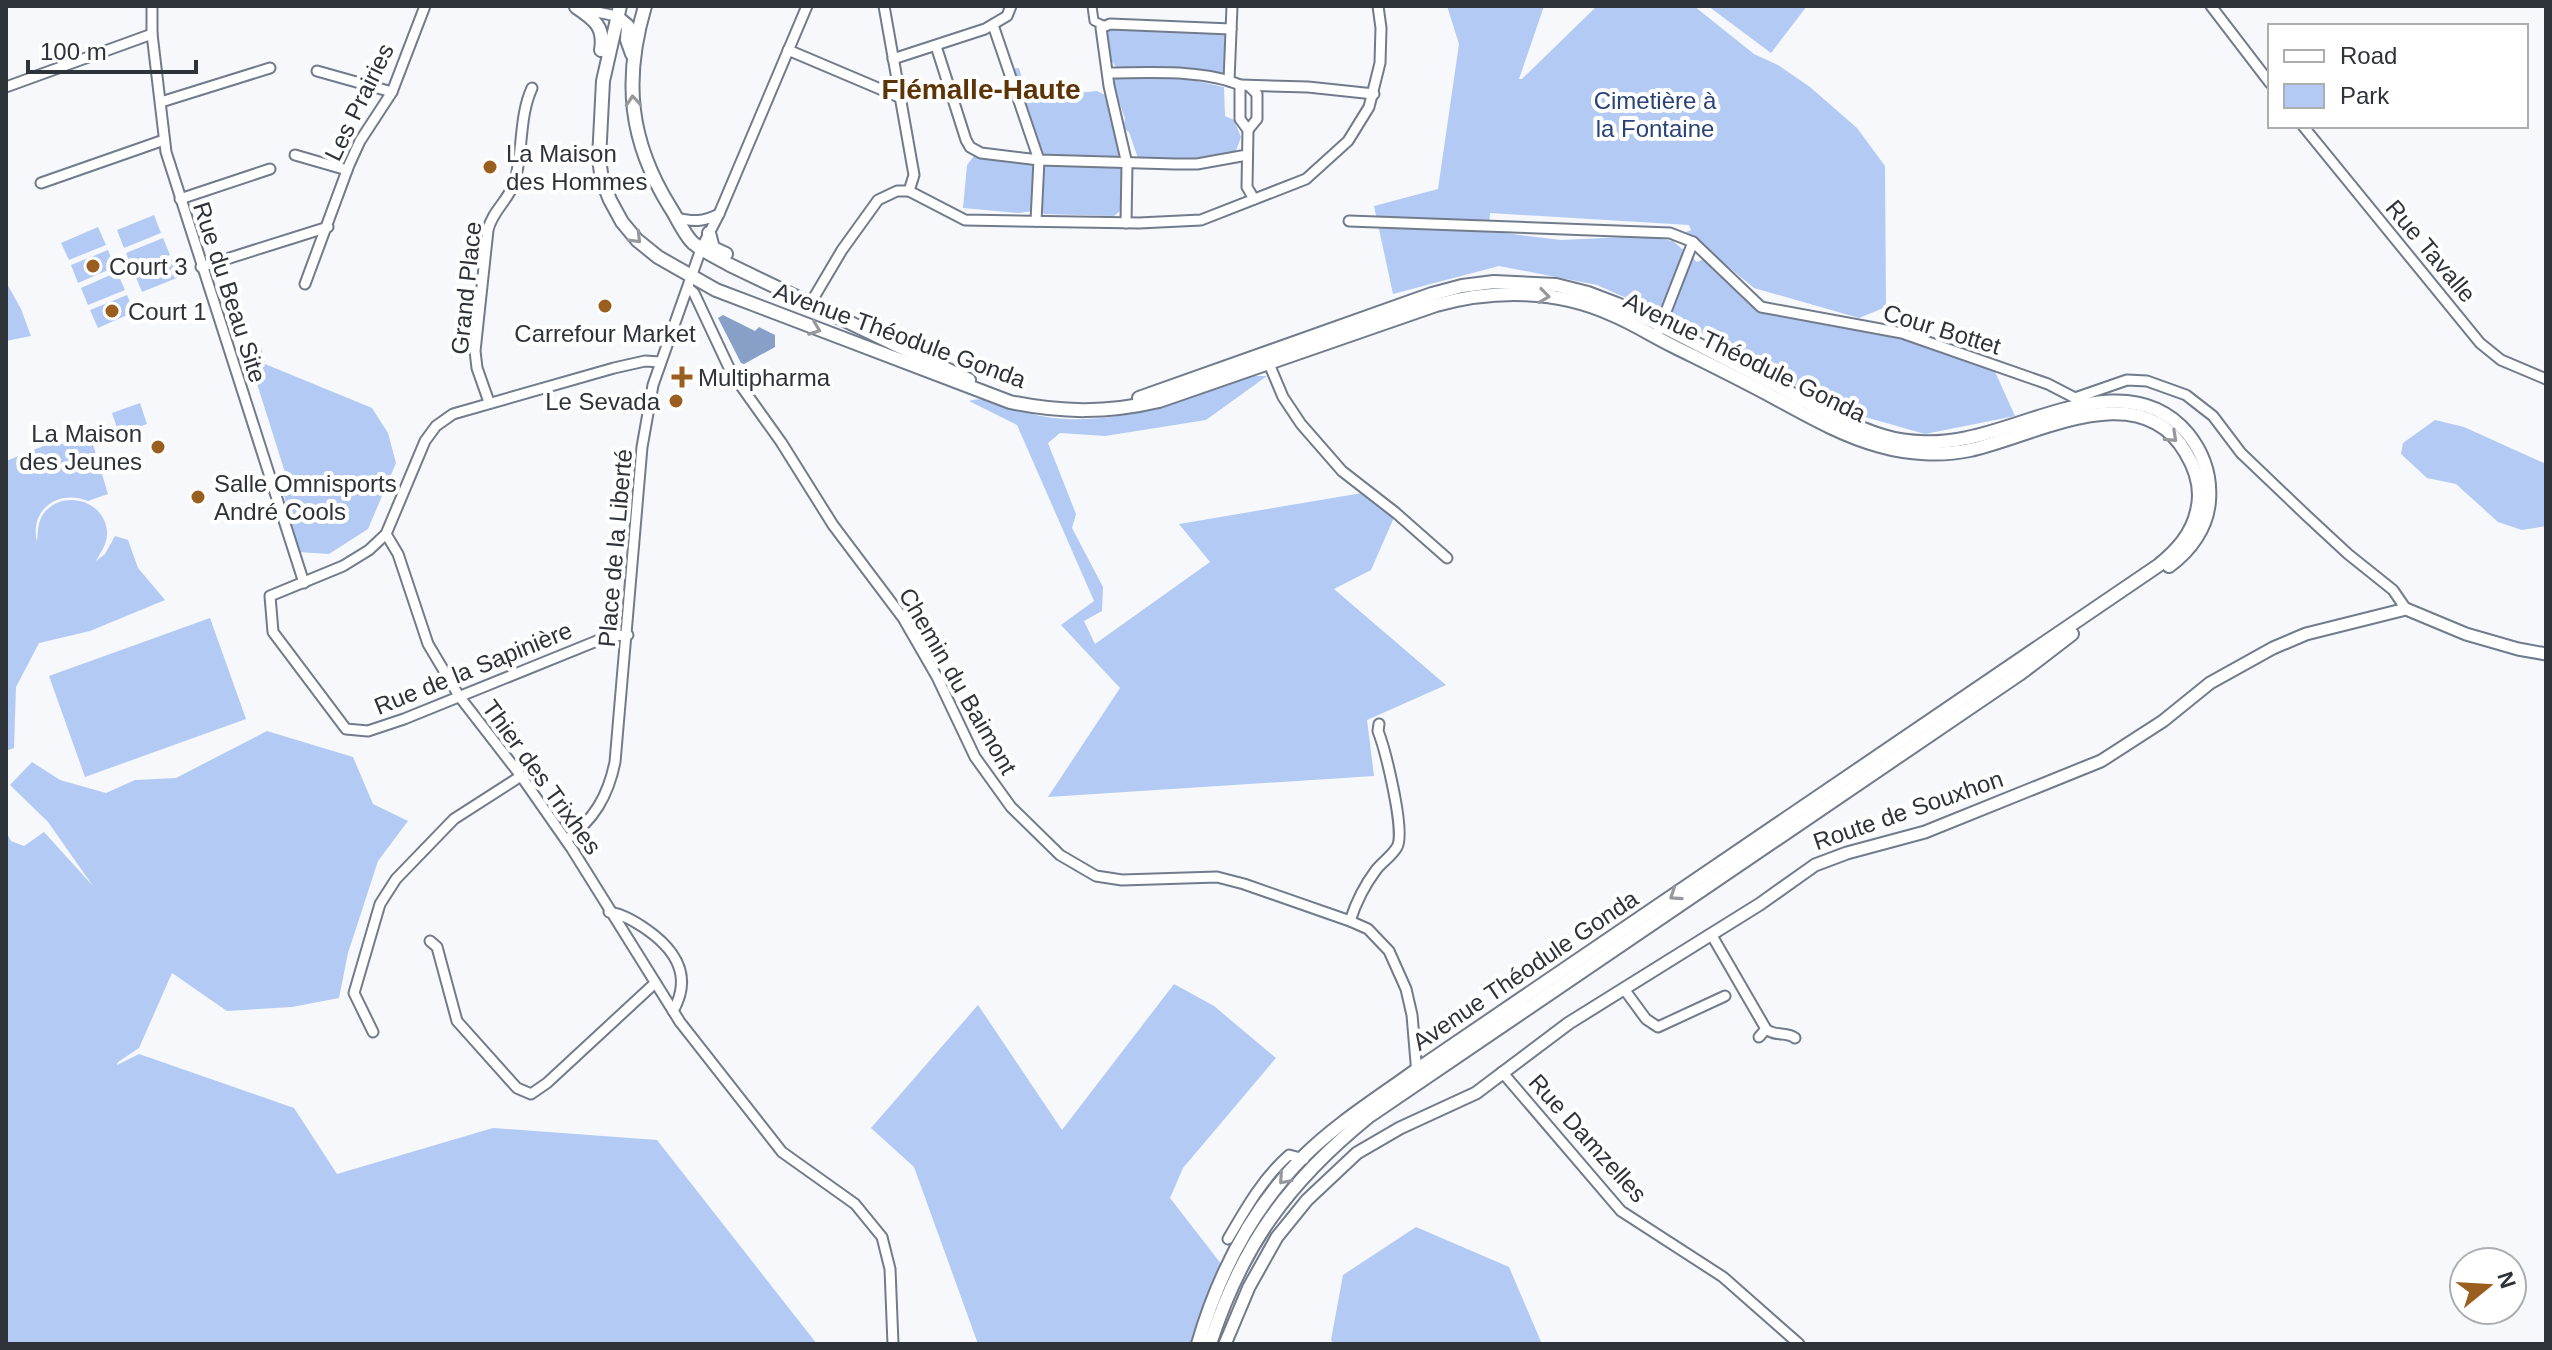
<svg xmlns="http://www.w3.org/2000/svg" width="2552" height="1350" viewBox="0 0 2552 1350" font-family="Helvetica,sans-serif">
  <rect width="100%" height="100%" fill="#f6f8fc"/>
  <!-- green -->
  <g fill="#b3caf4">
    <polygon points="1447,6 1544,6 1519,79 1522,79 1597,6 1694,6 1754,54 1778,65 1810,87 1857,128 1885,166 1886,307 1859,318 1754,288 1686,232 1691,230 1689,225 1490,213 1489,231 1561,240 1645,236 1673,241 1697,262 1704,259 1761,307 1902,333 1992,365 2015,416 1925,434 1837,409 1691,327 1597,285 1499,266 1393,294 1374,206 1438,189 1459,44"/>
    <polygon points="1708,6 1807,6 1771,53"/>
    <path d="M1114,28l111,5 2,4 -2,40 -106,-8c-10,-6 -15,-28 -11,-39z"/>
    <polygon points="1019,68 1025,89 1037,97 1097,91 1105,95 1119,149 1118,156 1115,158 1041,155 1010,69"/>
    <polygon points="1123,75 1182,78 1224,87 1225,116 1234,120 1241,137 1236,151 1194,160 1139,161 1129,132 1123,128 1125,119 1113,84 1115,79"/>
    <polygon points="974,156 1033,164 1033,211 1019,213 963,208 967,165"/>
    <polygon points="1047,164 1121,167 1120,211 1114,216 1044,214 1040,209 1044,167"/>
    <polygon points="154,215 161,233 124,248 117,230"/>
    <polygon points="98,227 106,245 69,260 61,243"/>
    <polygon points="163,238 170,255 133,270 126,253"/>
    <polygon points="108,250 115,267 78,283 71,265"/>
    <polygon points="172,259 179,277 142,292 135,275"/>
    <polygon points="117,272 125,290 88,305 81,288"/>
    <polygon points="6,282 21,309 31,336 6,341"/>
    <polygon points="127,295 134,312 98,328 90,310"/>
    <polygon points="261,347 265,364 372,408 388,433 396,463 368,529 329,554 298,552 282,487 289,485 247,352"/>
    <path d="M1246,376h21l-61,44 -101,16 -45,-3 -12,10 28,71 -4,14 31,59 -1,24 -18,10 11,23 115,-82 -31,-38 189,-32 28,21 -25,57 -37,19 112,96 -79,35 7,56 -326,21 72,-109 -59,-63 33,-24 -77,-176 -48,-24c18,-7 41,8 60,12 16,5 38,7 55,6 57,-1 110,-23 162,-43z"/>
    <polygon points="140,403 147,424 119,434 112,413"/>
    <polygon points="2435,420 2464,427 2546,464 2546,526 2522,530 2498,522 2456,484 2427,478 2401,454 2403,443"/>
    <path d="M92,441l16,53 -20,7c-29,-12 -59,8 -51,41 1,-8 0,-20 7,-29 19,-24 60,-13 63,18 1,12 -6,21 -11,30l9,-7 10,-18 13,4 10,28 27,32 -75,31 -51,12 -23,44 -2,61 -8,3v-290l40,-16z"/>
    <polygon points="210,618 246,719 85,777 49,676"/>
    <polygon points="267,731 353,757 373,804 408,821 378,861 348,953 339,998 292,1007 227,1011 172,973 139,1048 118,1062 117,1065 139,1054 294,1108 337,1174 493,1128 657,1140 817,1344 6,1344 6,832 11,841 24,846 44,832 93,886 48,822 10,785 32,762 60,780 106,793 135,780 176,778"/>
    <polygon points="1174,984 1214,1006 1276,1058 1183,1168 1170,1198 1222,1265 1200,1314 1192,1344 978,1344 914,1167 871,1128 978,1005 1062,1130"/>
    <polygon points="1416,1227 1509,1267 1542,1344 1334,1344 1331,1340 1343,1275"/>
  </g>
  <!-- water -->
  <polygon fill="#889fc8" points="723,315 755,331 759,327 775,335 775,347 744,364 741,363 718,318"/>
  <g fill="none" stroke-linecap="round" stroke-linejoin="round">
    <defs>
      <polyline id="pedestrian" points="1092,6 1094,21 1103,25"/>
      <g id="minor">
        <polyline points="152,6 152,34 166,152 304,583"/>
        <polyline points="884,6 914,175 909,191"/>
        <polyline points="2211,6 2270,83"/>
        <polyline points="583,9 616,16"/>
        <polyline points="993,25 1039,160 1036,221"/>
        <polyline points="936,46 966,140 970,147 981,153 1039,160 1175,164 1197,164 1247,155"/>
        <polyline points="788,50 899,97"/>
        <polyline points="893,59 985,29 1007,16 1011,6"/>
        <polyline points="317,71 392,92"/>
        <path d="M1108,73c40,0 96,-4 132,12v34l8,11 -1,57 7,12"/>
        <polyline points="1229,81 1232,6"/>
        <polyline points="1240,85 1308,87 1374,94"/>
        <polyline points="6,87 152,34"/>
        <polyline points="161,102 270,68"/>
        <polyline points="2303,126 2480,343 2501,360 2546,379"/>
        <polyline points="1248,130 1257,119 1257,94 1249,86"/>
        <polyline points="295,155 347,170"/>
        <polyline points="41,183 164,140"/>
        <polyline points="180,199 270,169"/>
        <path d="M677,218c16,4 26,4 42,-4"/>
        <polyline points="1349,221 1670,233 1693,242 1761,307 1902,333 2048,384 2075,398 2127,380 2147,381 2186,395 2213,416 2241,453 2307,516 2348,554 2393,590 2406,609"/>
        <polyline points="1126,223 1127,164 1109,86 1101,28 1110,24 1231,29"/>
        <polyline points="201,267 328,227"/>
        <polyline points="305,284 349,165 360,141 392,92 425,6"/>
        <polyline points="688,288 694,293 731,372 781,442 833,525 903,618 937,677 975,757 1011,807 1060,855 1096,876 1122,880 1217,877 1244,884 1350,921 1368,929 1389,951 1406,989 1412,1015 1417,1074"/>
        <polyline points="813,299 842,250 878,200 897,191 909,191 965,220 1139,223 1201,220 1306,179 1348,141 1369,107 1380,63 1381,28 1378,6"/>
        <polyline points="1656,337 1693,242"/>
        <polyline points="1267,359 1283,397 1301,424 1342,471 1396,513 1447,558"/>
        <path d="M489,402l-12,-34 -2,-17 13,-121c4,-19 21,-30 27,-49 8,-30 4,-65 17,-93"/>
        <polyline points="386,534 398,554 428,644 459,696 521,776 572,849 680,1022 782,1152 855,1204 882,1237 890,1269 893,1344"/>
        <polyline points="628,635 609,636 404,719 368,731 346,729 273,632 270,596 343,566 369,550 386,534 425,441 436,426 453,414 614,368 645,361 660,362"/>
        <path d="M566,840c28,-20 42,-44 49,-78l27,-315 11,-62 48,-136 18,-35 88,-208"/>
        <path d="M609,912c13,2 23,8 34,15 30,20 51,47 30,84"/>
        <path d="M1350,921c6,-19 14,-35 26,-51 6,-8 16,-14 21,-23 9,-15 -12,-98 -19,-116l1,-7"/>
        <polyline points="1711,934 1766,1029 1759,1037"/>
        <polyline points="430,941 437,947 457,1021 517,1088 531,1094 547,1083 654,984"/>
        <polyline points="1624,989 1646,1019 1658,1027 1725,996"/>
        <path d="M1766,1029c9,8 21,2 29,9"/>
        <polyline points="373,1032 354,993 380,904 396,879 454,819 521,776"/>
        <polyline points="1502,1072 1621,1211 1723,1277 1799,1344"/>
        <path d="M1228,1239c18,-31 35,-61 61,-84l15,4"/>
      </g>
      <polyline id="tertiary" points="1225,1344 1249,1287 1277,1237 1307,1200 1357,1153 1400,1128 1476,1093 1569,1023 1760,904 1815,865 1847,853 1925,832 2101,761 2163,721 2210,683 2273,648 2306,634 2406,609 2466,634 2518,649 2546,654"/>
      <g id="secondary">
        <path d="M620,6l-17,75 -4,78 3,21 8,20 12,22 15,18 21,17 58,33 294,112c52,11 98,11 149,-1l277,-96c58,-16 121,-16 177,10 21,9 40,21 60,31 34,17 69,34 102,52 33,18 68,38 105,48 28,8 61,10 90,4 65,-14 170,-77 216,3 11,18 16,38 11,58 -5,23 -20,39 -38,54l-744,506c-37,27 -79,53 -112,86 -51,52 -85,118 -105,187"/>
        <path d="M645,6c-22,74 -16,135 25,201 8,12 13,26 23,36 11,9 25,15 37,22l239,115"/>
        <path d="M576,7c18,12 29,20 25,43"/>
        <polyline points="616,16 628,26 627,40 632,54"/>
        <polyline points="709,233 713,248 726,254"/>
        <path d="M1139,398l293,-104 30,-8 32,-4 62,3 32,8 29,11c53,25 105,53 157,80 35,19 71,40 109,52 26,8 57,8 84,2 68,-13 164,-73 221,-4 16,20 23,42 21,67 -2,27 -19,50 -40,65"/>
        <path d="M1210,1344c32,-99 78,-162 158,-227l653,-444 51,-39"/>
      </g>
    </defs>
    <!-- pedestrian casing -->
    <use href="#pedestrian" stroke="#727b8b" stroke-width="11"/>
    <!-- minor casing -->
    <use href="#minor" stroke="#727b8b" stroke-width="13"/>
    <!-- tertiary casing -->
    <use href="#tertiary" stroke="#727b8b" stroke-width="15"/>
    <!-- secondary casing -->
    <use href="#secondary" stroke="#727b8b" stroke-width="16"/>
    <!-- pedestrian -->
    <use href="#pedestrian" stroke="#fff" stroke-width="7"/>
    <!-- minor -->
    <use href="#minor" stroke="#fff" stroke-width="9"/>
    <!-- tertiary -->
    <use href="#tertiary" stroke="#fff" stroke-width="11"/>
    <!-- secondary -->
    <use href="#secondary" stroke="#fff" stroke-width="12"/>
  </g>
  <!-- one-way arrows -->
  <defs><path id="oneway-chevron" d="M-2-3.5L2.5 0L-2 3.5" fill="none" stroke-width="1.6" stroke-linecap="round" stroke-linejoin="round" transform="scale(2)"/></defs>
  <g stroke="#96989c">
    <use href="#oneway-chevron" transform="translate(633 101) rotate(-94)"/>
    <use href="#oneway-chevron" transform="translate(636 238) rotate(46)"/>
    <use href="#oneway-chevron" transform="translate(1544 296) rotate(8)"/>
    <use href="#oneway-chevron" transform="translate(815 329) rotate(21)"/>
    <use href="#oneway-chevron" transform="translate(2172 437) rotate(43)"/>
    <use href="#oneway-chevron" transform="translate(1675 895) rotate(146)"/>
    <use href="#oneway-chevron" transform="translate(1284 1179) rotate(131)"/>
  </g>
  <!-- markers -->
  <g fill="#9a5f1f" stroke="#fff" stroke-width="3">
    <circle cx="490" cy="167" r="8"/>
    <circle cx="93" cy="266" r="8"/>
    <circle cx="605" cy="306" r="8"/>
    <circle cx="112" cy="311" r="8"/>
    <path d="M678 365h8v8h8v8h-8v8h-8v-8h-8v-8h8z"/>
    <circle cx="676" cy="401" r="8"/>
    <circle cx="158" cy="447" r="8"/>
    <circle cx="198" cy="497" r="8"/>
  </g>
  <g text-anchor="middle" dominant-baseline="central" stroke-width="8" stroke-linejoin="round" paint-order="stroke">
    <!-- park labels -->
    <g font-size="24" fill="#274378" stroke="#fff">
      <text x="1655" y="100">Cimetière à<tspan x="1655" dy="28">la Fontaine</tspan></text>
    </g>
    <!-- street labels -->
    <g font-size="24" fill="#2e3239" stroke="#fff">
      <text transform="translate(359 102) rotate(-64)">Les Prairies</text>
      <text transform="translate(2431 251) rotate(50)">Rue Tavalle</text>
      <text transform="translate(466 288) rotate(-84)">Grand Place</text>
      <text transform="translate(230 292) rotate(72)">Rue du Beau Site</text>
      <text transform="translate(1942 329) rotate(17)">Cour Bottet</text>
      <text transform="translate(900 335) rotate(20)">Avenue Théodule Gonda</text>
      <text transform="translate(1745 357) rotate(26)">Avenue Théodule Gonda</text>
      <text transform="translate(615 548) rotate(-85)">Place de la Liberté</text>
      <text transform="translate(473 668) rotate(-22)">Rue de la Sapinière</text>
      <text transform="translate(958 681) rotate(60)">Chemin du Baimont</text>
      <text transform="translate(542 777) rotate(54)">Thier des Trixhes</text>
      <text transform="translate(1908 810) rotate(-19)">Route de Souxhon</text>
      <text transform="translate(1525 970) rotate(-34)">Avenue Théodule Gonda</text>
      <text transform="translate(1588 1138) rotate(48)">Rue Damzelles</text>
    </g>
    <!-- poi labels -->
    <g font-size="24" fill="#2e3239" stroke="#fff" text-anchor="start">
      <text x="506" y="153">La Maison<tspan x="506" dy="28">des Hommes</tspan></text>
      <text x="109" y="266">Court 3</text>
      <text x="128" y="311">Court 1</text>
      <text x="605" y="333" text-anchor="middle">Carrefour Market</text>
      <text x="698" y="377">Multipharma</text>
      <text x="660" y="401" text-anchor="end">Le Sevada</text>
      <text x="142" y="433" text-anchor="end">La Maison<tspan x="142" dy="28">des Jeunes</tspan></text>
      <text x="214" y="483">Salle Omnisports<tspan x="214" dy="28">André Cools</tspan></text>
    </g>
    <!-- quarter labels -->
    <g font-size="28" font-weight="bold" fill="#5c3405" stroke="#fff">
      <text x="981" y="89">Flémalle-Haute</text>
    </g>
  </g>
  <!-- border -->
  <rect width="2552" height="1350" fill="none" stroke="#2e3239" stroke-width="16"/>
  <!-- legend -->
  <rect x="2268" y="24" width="260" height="104" fill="#ffffff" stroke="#abadb0" stroke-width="2"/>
  <rect x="2284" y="50" width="40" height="12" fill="#ffffff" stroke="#abadb0" stroke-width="2"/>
  <text x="2340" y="64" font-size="24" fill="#2e3239">Road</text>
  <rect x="2284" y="84" width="40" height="24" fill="#b3caf4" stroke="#abadb0" stroke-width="2"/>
  <text x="2340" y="104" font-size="24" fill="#2e3239">Park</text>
  <!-- north arrow -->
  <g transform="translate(2488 1286) rotate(72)"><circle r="38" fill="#ffffff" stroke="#abadb0" stroke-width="2"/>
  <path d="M0-6L14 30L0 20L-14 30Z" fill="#9a5f1f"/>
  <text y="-12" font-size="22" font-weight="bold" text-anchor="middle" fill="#2e3239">N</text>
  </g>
  <!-- scale -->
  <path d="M28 60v12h168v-12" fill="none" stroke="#2e3239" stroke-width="4"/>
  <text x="40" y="60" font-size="24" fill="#2e3239" stroke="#ffffff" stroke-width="6" paint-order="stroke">100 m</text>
</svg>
